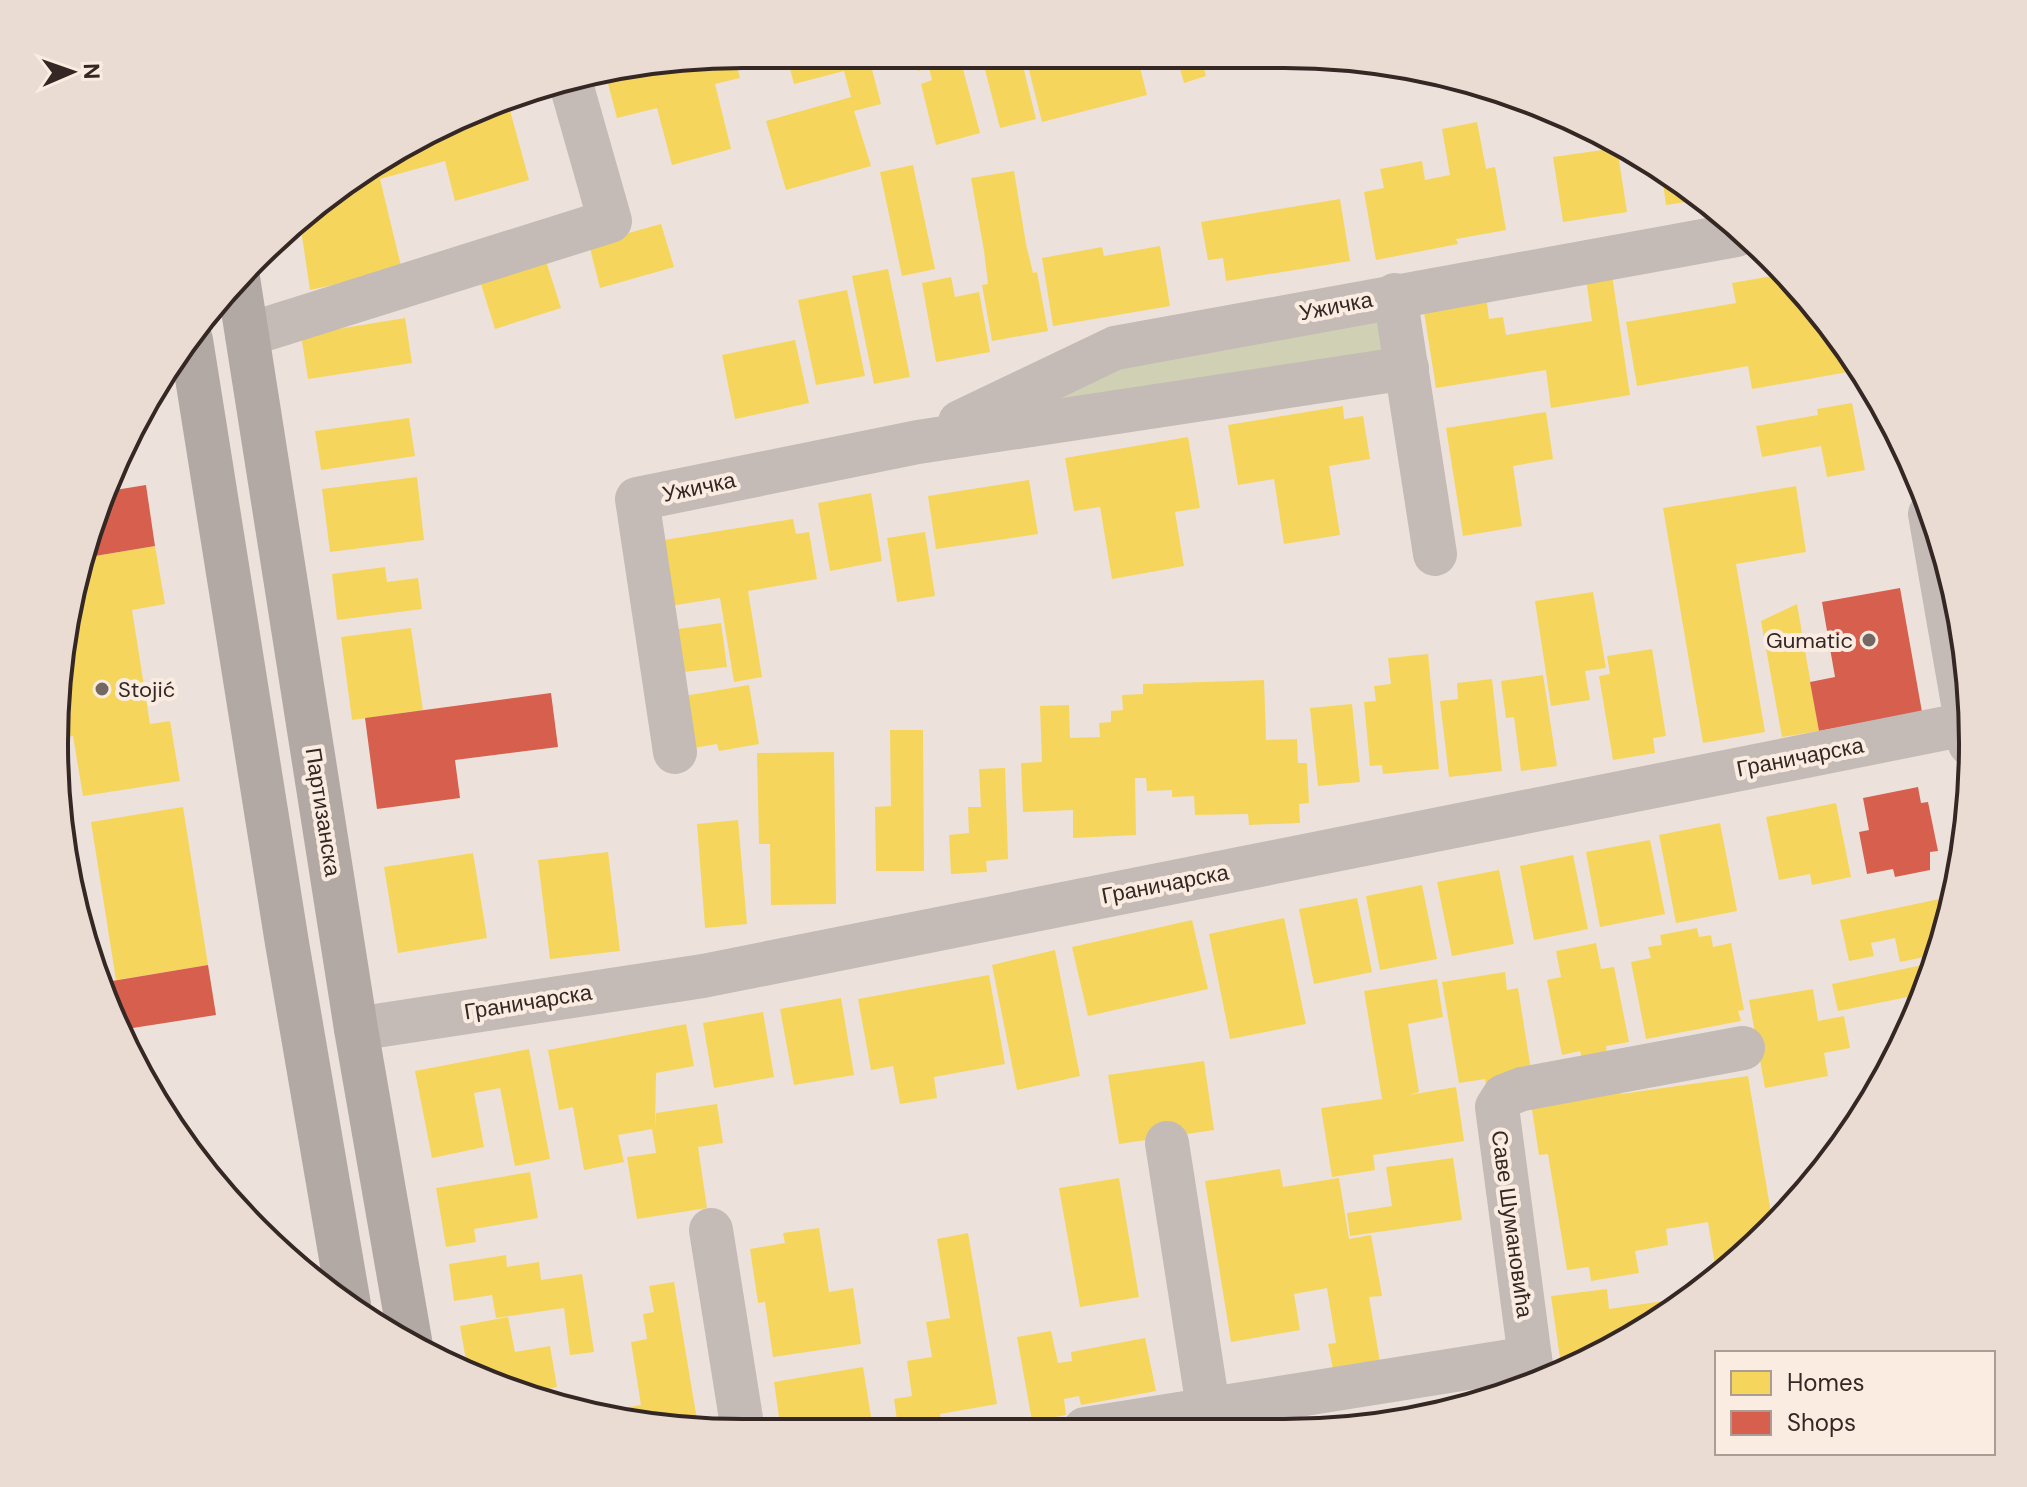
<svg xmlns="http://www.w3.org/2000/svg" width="2027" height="1487" viewBox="0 0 2027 1487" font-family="'DM Sans',sans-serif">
  <rect width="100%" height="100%" fill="#ece2db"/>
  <!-- green -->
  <polygon fill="#cfd0b4" points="1385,311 1393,360 977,424 1119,358"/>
  <!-- homes -->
  <g fill="#f6d55c">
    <polygon points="786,54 868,54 881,104 854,111 871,166 786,190 766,121 851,97 844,71 794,84"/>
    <polygon points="913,54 959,54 980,133 936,145 921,84 932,80 929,68 918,71"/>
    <polygon points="981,54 1020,54 1036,119 1000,128"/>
    <polygon points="1025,54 1110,54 1113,66 1138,60 1147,95 1042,122"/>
    <polygon points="1176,54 1200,54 1206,76 1184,83"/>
    <polygon points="734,55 740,78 715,84 731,149 672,165 657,108 617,118 605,72"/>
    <polygon points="508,103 529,180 455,201 445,161 380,179 402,270 310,290 300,223 361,170"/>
    <polygon points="1477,122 1486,169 1495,167 1506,230 1456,239 1458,244 1376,260 1364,192 1384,188 1380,169 1422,161 1425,180 1450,175 1442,129"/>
    <polygon points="1617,148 1627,212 1563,222 1553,157"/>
    <polygon points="913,165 935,269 902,276 880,172"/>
    <polygon points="1661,168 1666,170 1699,200 1666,205"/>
    <polygon points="1014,171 1026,244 1033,273 1037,272 1048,331 992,341 982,285 988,284 984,251 971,178"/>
    <polygon points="1340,199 1350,261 1226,281 1223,258 1208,260 1201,222"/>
    <polygon points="661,224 674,267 600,288 589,244"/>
    <polygon points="1160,246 1170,306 1053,326 1042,258 1102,247 1104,256"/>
    <polygon points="546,261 561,308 495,329 480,281"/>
    <polygon points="888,269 910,377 874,384 852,276"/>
    <polygon points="1612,275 1630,395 1551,408 1546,370 1436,388 1423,306 1486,295 1489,319 1503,317 1506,335 1592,321 1586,279"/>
    <polygon points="1778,275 1830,323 1859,370 1752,389 1748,366 1637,386 1626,322 1736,303 1732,283"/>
    <polygon points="951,277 955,297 979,292 990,352 936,362 922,283"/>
    <polygon points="847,290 865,376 816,385 798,300"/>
    <polygon points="405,318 412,363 308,379 301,335"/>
    <polygon points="795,340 809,403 735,419 722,355"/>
    <polygon points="1852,403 1865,470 1827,477 1821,446 1762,457 1756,426 1818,415 1817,409"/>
    <polygon points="1343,406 1344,419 1363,416 1370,459 1329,466 1340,535 1284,544 1274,479 1238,485 1228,425"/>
    <polygon points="1546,412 1553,459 1513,466 1522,526 1463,536 1446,428"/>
    <polygon points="409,418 415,456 321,470 315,431"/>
    <polygon points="1188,437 1200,508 1175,512 1184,566 1112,579 1100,507 1074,511 1065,458"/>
    <polygon points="417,477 424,540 330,552 322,489"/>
    <polygon points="1029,480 1038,534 936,549 928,496"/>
    <polygon points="1796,486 1806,552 1736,564 1765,732 1703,743 1663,508"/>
    <polygon points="871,493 882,561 830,571 818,503"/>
    <polygon points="793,519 796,534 809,532 817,579 748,591 762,677 734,682 720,598 670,606 658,541"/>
    <polygon points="925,532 935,596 897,602 887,538"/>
    <polygon points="155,546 165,604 132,610 150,724 170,721 180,781 83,796 73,736 60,738 60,653 89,557"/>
    <polygon points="385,567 387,582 418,578 422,609 337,620 332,574"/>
    <polygon points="1593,592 1606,668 1585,671 1590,700 1551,706 1535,601"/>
    <polygon points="1797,604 1819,731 1782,737 1761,621"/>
    <polygon points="721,623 727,667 684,672 678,629"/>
    <polygon points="411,628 423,710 352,720 341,637"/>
    <polygon points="1652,649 1666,736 1653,738 1655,753 1613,760 1599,676 1610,674 1607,656"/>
    <polygon points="1428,654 1439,769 1383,774 1382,765 1370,766 1364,702 1376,701 1374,686 1391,684 1388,658"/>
    <polygon points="1543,675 1557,766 1521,771 1514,717 1506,718 1501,681"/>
    <polygon points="1492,679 1502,771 1449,777 1440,701 1458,699 1457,683"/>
    <polygon points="1264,680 1266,740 1297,739 1298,763 1307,763 1309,803 1299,804 1300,823 1249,825 1248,814 1195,815 1194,796 1172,797 1172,790 1147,791 1146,778 1135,778 1136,835 1073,838 1073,810 1023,812 1021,763 1042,762 1040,706 1069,705 1070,738 1100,737 1099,723 1111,722 1111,711 1123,710 1122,695 1143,694 1143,684"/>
    <polygon points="749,685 759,744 719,751 717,744 693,748 684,696"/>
    <polygon points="1352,704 1360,782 1318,786 1310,708"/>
    <polygon points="890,730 923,730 924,871 876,871 875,807 891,806"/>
    <polygon points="834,752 836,904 771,905 770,844 759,844 757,753"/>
    <polygon points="1005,768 1008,859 986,861 987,872 951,874 949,835 969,833 968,807 981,807 979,769"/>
    <polygon points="1836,803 1851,877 1812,885 1810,874 1779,880 1766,817"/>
    <polygon points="183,807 208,965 116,980 91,822"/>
    <polygon points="738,820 747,924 705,928 697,824"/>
    <polygon points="1720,823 1737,911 1676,923 1659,835"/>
    <polygon points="1650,840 1665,914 1600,927 1586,852"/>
    <polygon points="608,852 620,951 550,959 538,860"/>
    <polygon points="473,853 487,938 398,953 384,867"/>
    <polygon points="1573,855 1588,929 1534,940 1520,866"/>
    <polygon points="1499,870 1514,944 1452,956 1437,882"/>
    <polygon points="1422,885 1437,959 1380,970 1366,896"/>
    <polygon points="1949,897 1951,903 1939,954 1900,962 1895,938 1871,943 1874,956 1849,961 1840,920"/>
    <polygon points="1357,898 1372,972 1314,984 1299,909"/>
    <polygon points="1284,918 1306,1024 1230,1039 1209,934"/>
    <polygon points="1192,920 1208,989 1088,1016 1072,947"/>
    <polygon points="1697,928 1699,937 1711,935 1713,947 1731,943 1744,1010 1738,1011 1741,1021 1646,1039 1631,962 1651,958 1648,947 1662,945 1660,935"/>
    <polygon points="1596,943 1601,969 1614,967 1629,1042 1606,1046 1607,1053 1582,1058 1580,1051 1562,1055 1547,980 1561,977 1556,951"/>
    <polygon points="1055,950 1080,1076 1017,1090 992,965"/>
    <polygon points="1937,962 1912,1018 1908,997 1838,1011 1832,984"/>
    <polygon points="1505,972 1507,990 1518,988 1530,1064 1527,1073 1486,1084 1485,1079 1459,1083 1442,982"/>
    <polygon points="989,975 1005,1064 934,1077 937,1098 900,1104 893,1066 871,1070 858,999"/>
    <polygon points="1437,979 1443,1017 1408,1024 1419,1092 1409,1095 1456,1087 1464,1141 1373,1155 1375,1170 1332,1177 1321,1108 1382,1099 1364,991"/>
    <polygon points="1813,989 1818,1021 1844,1016 1850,1048 1824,1053 1828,1076 1765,1088 1749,1000"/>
    <polygon points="841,998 854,1075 794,1085 780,1009"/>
    <polygon points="763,1012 774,1077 714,1088 703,1023"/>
    <polygon points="686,1024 694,1066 656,1073 655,1129 656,1113 717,1104 723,1143 698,1147 707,1208 637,1219 627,1157 656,1153 652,1129 618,1135 624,1162 584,1170 573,1107 559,1110 548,1050"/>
    <polygon points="529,1049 550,1159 515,1166 500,1088 474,1093 484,1147 432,1158 415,1071"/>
    <polygon points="1204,1061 1214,1130 1119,1144 1108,1075"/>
    <polygon points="1748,1076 1773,1225 1726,1269 1716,1271 1708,1222 1666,1229 1668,1245 1635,1251 1639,1273 1591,1281 1589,1267 1567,1270 1548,1154 1539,1155 1531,1103 1620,1088 1621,1094"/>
    <polygon points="1453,1158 1462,1220 1350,1236 1347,1213 1392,1206 1386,1167"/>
    <polygon points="1280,1169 1283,1187 1339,1178 1349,1239 1371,1235 1382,1296 1369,1297 1380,1362 1333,1369 1328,1344 1336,1343 1327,1288 1294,1294 1300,1330 1231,1342 1205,1181"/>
    <polygon points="530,1172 538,1218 474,1229 476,1242 446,1247 436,1188"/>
    <polygon points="1119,1178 1139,1297 1080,1307 1059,1188"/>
    <polygon points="819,1228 829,1292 853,1288 861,1344 773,1357 765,1302 758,1303 750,1249 785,1243 783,1233"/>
    <polygon points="968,1233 997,1404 940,1414 943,1430 886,1430 884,1422 897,1420 894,1399 912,1396 907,1361 932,1357 926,1322 950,1318 937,1239"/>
    <polygon points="506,1255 507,1267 539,1262 541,1280 582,1274 594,1352 570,1355 564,1308 496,1318 492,1295 454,1301 449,1264"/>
    <polygon points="674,1282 693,1396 699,1431 613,1415 612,1410 641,1405 631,1342 647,1339 643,1314 654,1312 649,1286"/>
    <polygon points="1607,1289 1609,1309 1684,1298 1684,1301 1562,1372 1551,1296"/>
    <polygon points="508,1317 515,1352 550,1346 557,1387 548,1389 550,1402 522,1397 468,1372 460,1326"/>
    <polygon points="1051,1331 1058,1363 1072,1361 1071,1352 1145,1338 1156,1391 1081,1405 1079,1396 1064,1399 1066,1415 1032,1421 1017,1337"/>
    <polygon points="863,1367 873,1429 781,1431 774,1382"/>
  </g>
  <!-- shops -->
  <g fill="#d6604d">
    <polygon points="146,485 155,546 89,557 109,491"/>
    <polygon points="1900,588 1922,712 1819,731 1810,682 1835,677 1822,602"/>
    <polygon points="551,693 558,747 455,760 460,798 377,809 365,718"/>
    <polygon points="1918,787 1921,803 1928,802 1938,851 1930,852 1930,870 1895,877 1893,869 1867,874 1859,832 1869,830 1863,798"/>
    <polygon points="208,965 216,1015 120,1030 107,1008 100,983"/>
  </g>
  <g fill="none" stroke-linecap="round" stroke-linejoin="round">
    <!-- minor -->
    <g stroke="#c4bbb6" stroke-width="44">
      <polyline points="1395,295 1435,554"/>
      <polyline points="247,335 610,221 569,77"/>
      <polyline points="960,422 1115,348 1736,235"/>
      <polyline points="1930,514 1970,744"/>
      <polyline points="675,752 637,499 918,442 1407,368"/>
      <polyline points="356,1029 703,976 1971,723"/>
      <polyline points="1167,1143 1208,1407"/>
      <polyline points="711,1230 743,1431"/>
      <polyline points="1530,1358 1497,1107 1504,1096 1522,1089 1743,1048"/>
      <polyline points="1085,1429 1530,1358 1534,1384"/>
    </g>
    <!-- major -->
    <g stroke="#b2a9a4" stroke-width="44">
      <polyline points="238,278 356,1029 411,1346"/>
      <polyline points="191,340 287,943 349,1305"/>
    </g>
  </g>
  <!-- markers -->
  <g fill="#746864" stroke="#faece1" stroke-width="3">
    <circle cx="1869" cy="640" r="8"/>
    <circle cx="102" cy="689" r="8"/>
  </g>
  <g text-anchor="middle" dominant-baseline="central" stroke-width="8" stroke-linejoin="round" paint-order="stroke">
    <!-- street labels -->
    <g font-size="22" fill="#342724" stroke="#faece1">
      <text transform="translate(1336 306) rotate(-11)">Ужичка</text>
      <text transform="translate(699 487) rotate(-12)">Ужичка</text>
      <text transform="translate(1800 757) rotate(-11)">Граничарска</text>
      <text transform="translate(323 812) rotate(81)">Партизанска</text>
      <text transform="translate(1165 884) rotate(-11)">Граничарска</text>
      <text transform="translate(528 1002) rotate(-9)">Граничарска</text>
      <text transform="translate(1512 1224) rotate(82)">Саве Шумановића</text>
    </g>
    <!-- poi labels -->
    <g font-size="22" fill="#342724" stroke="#faece1" text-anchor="end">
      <text x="1853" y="640">Gumatic</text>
      <text x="118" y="689" text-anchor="start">Stojić</text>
    </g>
  </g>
  <!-- crop -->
  <path d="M0 0H2027V1487H0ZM743 68H1284A675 675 0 0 1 1959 743V744A675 675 0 0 1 1284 1419H743A675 675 0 0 1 68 744V743A675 675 0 0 1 743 68Z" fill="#eadcd2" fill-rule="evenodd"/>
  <path fill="none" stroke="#342724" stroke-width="4" d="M743 68H1284A675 675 0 0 1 1959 743V744A675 675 0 0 1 1284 1419H743A675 675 0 0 1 68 744V743A675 675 0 0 1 743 68Z"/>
  <!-- legend -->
  <rect x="1715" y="1351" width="280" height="104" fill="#faece1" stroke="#ab9d95" stroke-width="2"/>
  <rect x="1731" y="1371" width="40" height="24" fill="#f6d55c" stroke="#ab9d95" stroke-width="2"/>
  <text x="1787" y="1391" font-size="24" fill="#342724">Homes</text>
  <rect x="1731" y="1411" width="40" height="24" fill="#d6604d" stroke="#ab9d95" stroke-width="2"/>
  <text x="1787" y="1431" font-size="24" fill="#342724">Shops</text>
  <!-- north arrow -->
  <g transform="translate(72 72) rotate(88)" stroke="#faece1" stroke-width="6" paint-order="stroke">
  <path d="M0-6L14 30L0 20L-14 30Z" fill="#342724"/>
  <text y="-12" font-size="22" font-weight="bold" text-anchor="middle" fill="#342724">N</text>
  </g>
</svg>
